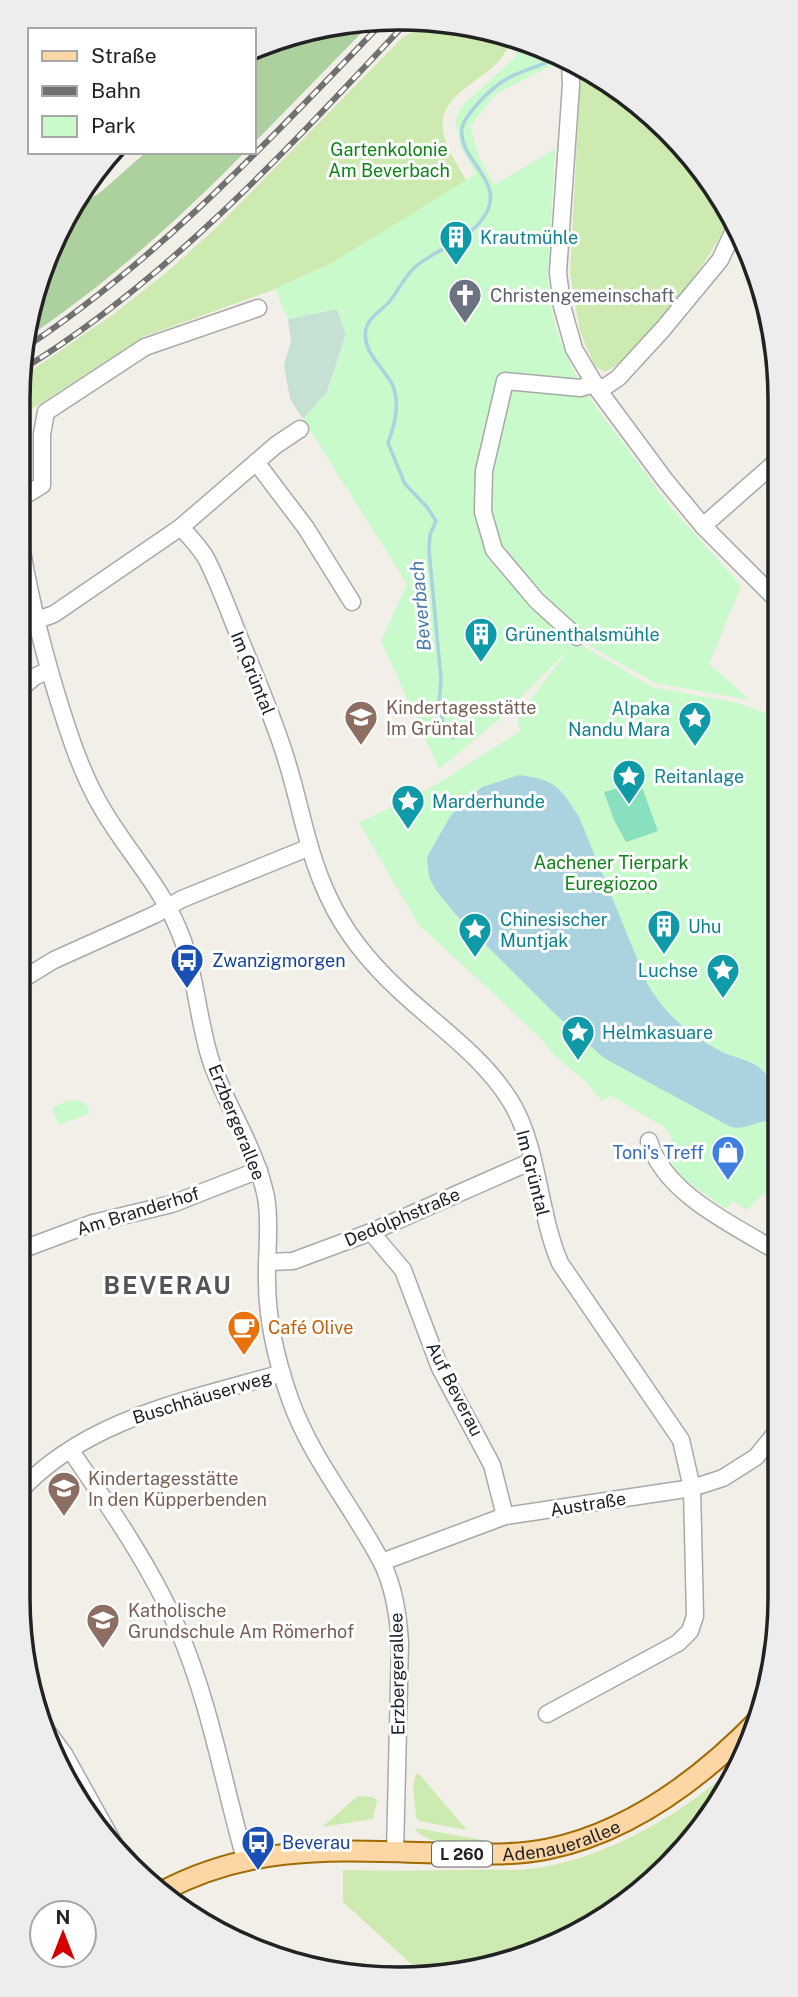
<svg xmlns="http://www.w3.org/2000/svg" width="798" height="1997" viewBox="0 0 798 1997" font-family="'Public Sans',sans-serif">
  <rect width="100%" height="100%" fill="#f2efe9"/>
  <!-- grass -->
  <g fill="#cdebb0">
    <path d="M424,25l88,11c-4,12 -8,20 -17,29 -15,15 -49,30 -52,55 -3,21 14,44 24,61l-135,82 -57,26 -132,48 -125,81 3,-40 94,-65 53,-42 49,-44 185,-189z"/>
    <path d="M581,67l30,15 75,66 46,68c-26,47 -56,90 -94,128 -10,11 -19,21 -33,28l-10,-6 -15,-34 -10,-59z"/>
    <path d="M737,1764l-36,67 -111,97 -117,44 -51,2 -79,-72v-32c43,1 85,1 128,0 20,-1 40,1 59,-1 72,-8 155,-56 207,-105z"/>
    <polygon points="416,1774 419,1774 467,1830 419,1821 416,1817 413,1786"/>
    <polygon points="358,1796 372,1797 377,1800 373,1819 322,1827"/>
    <path d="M417,1828l70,13 1,2 -5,2c-23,-2 -50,2 -68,-15z"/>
  </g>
  <!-- forest -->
  <g fill="#add19e">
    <polygon points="376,19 375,19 254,143 254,58 265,48"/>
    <path d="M146,152h99c-69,70 -136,130 -217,185l10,-60 40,-70 24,-16z"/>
  </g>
  <!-- wetland -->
  <polygon fill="#c6e0d4" points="337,309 346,334 327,392 303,419 290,399 284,365 291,342 288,319"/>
  <!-- park -->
  <g fill="#c8facc">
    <polygon points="521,38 556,55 558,62 497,93 470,126 479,157 494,185 555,149 548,272 551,307 556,329 565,352 579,382 596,407 669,505 741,586 709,664 750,700 655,683 578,639 570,647 581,645 652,687 738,703 778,718 779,1194 762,1195 747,1210 733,1201 726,1209 682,1178 674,1168 670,1157 671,1136 664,1127 610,1095 602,1101 585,1081 555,1056 542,1040 496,996 419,925 359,823 434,786 520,731 518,722 519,714 570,648 498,720 439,769 381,641 407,584 303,419 327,392 346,335 337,309 288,319 275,289 332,263 476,174 461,147 455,119 462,106 516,56"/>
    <polygon points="69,1100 85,1102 90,1113 59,1125 52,1108"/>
  </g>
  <!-- pitch -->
  <polygon fill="#88e0be" points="640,782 658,831 626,842 614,820 604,792"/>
  <!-- water -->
  <path fill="#aad3df" d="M519,775c37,5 40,11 60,42l69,168c20,33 42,50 76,68 12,5 31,8 40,19 7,8 7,20 7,31l8,7v12c-17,-6 -30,9 -48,5l-127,-69 -50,-45 -97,-97 -22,-27 -6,-12 -2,-20 24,-42 31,-28z"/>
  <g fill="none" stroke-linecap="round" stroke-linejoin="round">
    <!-- stream -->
    <path stroke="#aad3df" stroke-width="3.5" d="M453,738l-10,-15 -4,-19 2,-25 -12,-129 1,-15 6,-14 -9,-14 -22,-23 -17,-41c7,-18 12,-39 5,-57 -8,-18 -32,-34 -27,-57 3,-13 16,-18 24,-28 9,-11 14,-24 25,-34 20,-17 49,-25 66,-46 31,-39 -24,-59 -19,-93 2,-11 24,-34 33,-41 18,-16 43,-18 62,-30"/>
    <defs>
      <g id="minor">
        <polyline points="570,61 571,85 558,272 562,306 574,349 599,391 665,480 703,526 778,601"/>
        <polyline points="599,391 618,378 663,329 720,260 737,224"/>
        <polyline points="256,462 306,528 352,602"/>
        <polyline points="18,500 42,485 42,434 46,412 145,347 258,308"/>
        <polyline points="703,526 777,461"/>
        <path d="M18,527c9,60 23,117 41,175 11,35 22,69 40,101 26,47 66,86 84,138 13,38 15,78 27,117 16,49 45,87 56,139 5,28 0,56 1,84 0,39 10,81 23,118 21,59 62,107 91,162 13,25 17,53 19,81l-5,211"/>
        <path d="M181,527c9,11 20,21 26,33 12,24 21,49 31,74 17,42 36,84 49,128 14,45 21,93 42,136 16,35 42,66 70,92 38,36 84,66 112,112 28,46 27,110 49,161l121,177 11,48 3,128 -5,15 -12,12 -131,71"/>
        <polyline points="35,621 54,614 181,527 276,445 300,429"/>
        <polyline points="577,637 537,601 494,550 483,512 484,471 505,381 580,388 595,384"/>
        <polyline points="18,691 34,677 49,670"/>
        <polyline points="18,982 54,960 154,915 182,899 310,847"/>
        <path d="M649,1141c15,53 86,85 131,112"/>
        <polyline points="371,1232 403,1270 440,1368 492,1465 505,1516"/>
        <polyline points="18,1251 93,1223 172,1204 259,1170"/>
        <polyline points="268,1262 293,1261 371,1232 532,1161"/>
        <path d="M71,1451c39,57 79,114 107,178 32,74 45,153 67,230"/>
        <path d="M18,1493c68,-75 172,-93 264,-120"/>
        <polyline points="382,1562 505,1516 692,1488 723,1478 756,1457 780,1428"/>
        <polyline points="778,1593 780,1590"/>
        <polyline points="38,1719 64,1754 122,1858"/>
      </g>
      <g id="major">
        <path id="s1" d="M163,1891c93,-49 178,-40 279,-38 35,1 72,3 106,-4 83,-17 155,-72 213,-132"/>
      </g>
    </defs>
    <!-- minor casing -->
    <use href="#minor" stroke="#a9a9a9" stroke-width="19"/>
    <!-- major casing -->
    <use href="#major" stroke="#a06b00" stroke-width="23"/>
    <!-- minor -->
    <use href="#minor" stroke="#fff" stroke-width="16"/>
    <!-- major -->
    <use href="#major" stroke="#fcd6a4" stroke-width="19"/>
    <defs>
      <g id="rail">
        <path d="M26,347c136,-90 246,-210 359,-327"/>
        <path d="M23,369c148,-91 265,-221 383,-346"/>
      </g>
    </defs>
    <!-- rail casing -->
    <use href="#rail" stroke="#707070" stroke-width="6"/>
    <!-- rail -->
    <use href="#rail" stroke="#fff" stroke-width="3.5" stroke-dasharray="10" stroke-linecap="butt"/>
  </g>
  <!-- icons -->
  <defs>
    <symbol id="building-pin" viewBox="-11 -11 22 30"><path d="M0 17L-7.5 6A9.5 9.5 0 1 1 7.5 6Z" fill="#0f9aa8" stroke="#fff"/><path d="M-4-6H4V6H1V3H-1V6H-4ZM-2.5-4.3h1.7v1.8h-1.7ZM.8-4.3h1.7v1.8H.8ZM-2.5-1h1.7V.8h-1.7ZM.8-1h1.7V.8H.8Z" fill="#fff"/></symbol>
    <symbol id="church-pin" viewBox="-11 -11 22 30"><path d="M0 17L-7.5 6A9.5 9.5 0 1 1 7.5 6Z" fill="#6b7280" stroke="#fff"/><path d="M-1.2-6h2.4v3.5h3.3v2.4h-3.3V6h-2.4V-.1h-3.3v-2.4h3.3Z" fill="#fff"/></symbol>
    <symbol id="school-pin" viewBox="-11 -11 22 30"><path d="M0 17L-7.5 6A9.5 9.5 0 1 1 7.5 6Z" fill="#8d6e63" stroke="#fff"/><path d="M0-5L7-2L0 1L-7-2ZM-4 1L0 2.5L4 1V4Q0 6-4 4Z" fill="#fff"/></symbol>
    <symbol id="sight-pin" viewBox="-11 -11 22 30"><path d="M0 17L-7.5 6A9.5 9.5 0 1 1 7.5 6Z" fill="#0f9aa8" stroke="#fff"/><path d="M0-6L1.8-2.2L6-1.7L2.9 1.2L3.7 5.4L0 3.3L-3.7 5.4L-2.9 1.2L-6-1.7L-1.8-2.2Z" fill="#fff"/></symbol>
    <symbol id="bus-pin" viewBox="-11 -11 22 30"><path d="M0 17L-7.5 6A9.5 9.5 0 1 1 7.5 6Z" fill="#1a4fb4" stroke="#fff"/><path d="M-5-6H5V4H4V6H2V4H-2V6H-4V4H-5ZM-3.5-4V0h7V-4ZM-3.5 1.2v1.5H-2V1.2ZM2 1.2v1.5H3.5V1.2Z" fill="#fff"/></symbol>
    <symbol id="shop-pin" viewBox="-11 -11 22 30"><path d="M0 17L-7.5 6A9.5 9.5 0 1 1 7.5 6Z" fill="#3f7fe0" stroke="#fff"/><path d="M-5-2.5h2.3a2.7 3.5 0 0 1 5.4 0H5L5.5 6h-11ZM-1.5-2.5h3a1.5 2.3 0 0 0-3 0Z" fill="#fff"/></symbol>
    <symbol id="cafe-pin" viewBox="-11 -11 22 30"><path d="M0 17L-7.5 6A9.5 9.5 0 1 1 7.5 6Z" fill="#e8710a" stroke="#fff"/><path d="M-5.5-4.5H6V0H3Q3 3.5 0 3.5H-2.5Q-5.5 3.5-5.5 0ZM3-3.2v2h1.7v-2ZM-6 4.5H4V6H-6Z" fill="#fff"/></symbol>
  </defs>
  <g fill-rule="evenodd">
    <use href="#building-pin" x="437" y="218" width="38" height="52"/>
    <use href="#church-pin" x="446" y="276" width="38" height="52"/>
    <use href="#building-pin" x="462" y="615" width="38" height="52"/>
    <use href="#school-pin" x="342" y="698" width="38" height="52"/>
    <use href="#sight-pin" x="676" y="699" width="38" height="52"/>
    <use href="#sight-pin" x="610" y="757" width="38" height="52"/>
    <use href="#sight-pin" x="389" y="782" width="38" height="52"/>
    <use href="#building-pin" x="645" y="907" width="38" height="52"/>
    <use href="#sight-pin" x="456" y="910" width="38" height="52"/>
    <use href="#bus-pin" x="168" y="941" width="38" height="52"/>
    <use href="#sight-pin" x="704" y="951" width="38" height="52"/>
    <use href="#sight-pin" x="559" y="1013" width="38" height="52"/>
    <use href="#shop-pin" x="709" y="1133" width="38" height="52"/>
    <use href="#cafe-pin" x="225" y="1308" width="38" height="52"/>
    <use href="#school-pin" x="45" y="1469" width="38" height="52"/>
    <use href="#school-pin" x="84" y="1601" width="38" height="52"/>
    <use href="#bus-pin" x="239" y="1823" width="38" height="52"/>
  </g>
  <g text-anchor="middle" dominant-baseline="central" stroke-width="6" stroke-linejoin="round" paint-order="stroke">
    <!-- shield labels -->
    <rect fill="#fff" stroke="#646464" stroke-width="2" x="432" y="1841.5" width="60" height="25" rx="5"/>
    <g font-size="16" font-weight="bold" fill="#222">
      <text x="462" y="1854">L 260</text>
    </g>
    <!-- park labels -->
    <g font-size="18" fill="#0c8416" stroke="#fff">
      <text x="389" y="149">Gartenkolonie<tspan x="389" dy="21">Am Beverbach</tspan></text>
      <text x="611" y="862">Aachener Tierpark<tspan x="611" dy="21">Euregiozoo</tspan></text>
    </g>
    <!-- culture labels -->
    <g font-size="18" fill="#0d838f" stroke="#fff" text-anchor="start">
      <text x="480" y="237">Krautmühle</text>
      <text x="505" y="634">Grünenthalsmühle</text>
      <text x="670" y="708" text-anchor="end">Alpaka<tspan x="670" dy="21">Nandu Mara</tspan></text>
      <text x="654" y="776">Reitanlage</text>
      <text x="432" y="801">Marderhunde</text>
      <text x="500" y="919">Chinesischer<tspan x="500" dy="21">Muntjak</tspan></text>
      <text x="688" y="926">Uhu</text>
      <text x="698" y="970" text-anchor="end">Luchse</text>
      <text x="602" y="1032">Helmkasuare</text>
    </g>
    <!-- worship labels -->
    <g font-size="18" fill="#5b616d" stroke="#fff" text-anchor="start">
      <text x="490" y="295">Christengemeinschaft</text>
    </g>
    <!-- street labels -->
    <g font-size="18" fill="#222" stroke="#fff">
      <text transform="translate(253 673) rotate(68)">Im Grüntal</text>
      <text transform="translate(237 1122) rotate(68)">Erzbergerallee</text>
      <text transform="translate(533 1173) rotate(76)">Im Grüntal</text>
      <text transform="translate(138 1211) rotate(-17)">Am Branderhof</text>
      <text transform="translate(402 1217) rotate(-23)">Dedolphstraße</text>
      <text transform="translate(455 1389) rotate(63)">Auf Beverau</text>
      <text transform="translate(202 1397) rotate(-17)">Buschhäuserweg</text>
      <text transform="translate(588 1504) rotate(-9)">Austraße</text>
      <text transform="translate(397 1674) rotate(-91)">Erzbergerallee</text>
      <text stroke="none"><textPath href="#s1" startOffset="406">Adenauerallee</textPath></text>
    </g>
    <!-- education labels -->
    <g font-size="18" fill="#785e54" stroke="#fff" text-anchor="start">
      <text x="386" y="707">Kindertagesstätte<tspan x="386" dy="21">Im Grüntal</tspan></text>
      <text x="88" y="1478">Kindertagesstätte<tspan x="88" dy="21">In den Küpperbenden</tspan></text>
      <text x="128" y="1610">Katholische<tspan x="128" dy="21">Grundschule Am Römerhof</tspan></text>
    </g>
    <!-- transit labels -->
    <g font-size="18" fill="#164399" stroke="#fff" text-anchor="start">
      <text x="212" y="960">Zwanzigmorgen</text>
      <text x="282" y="1842">Beverau</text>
    </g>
    <!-- shop labels -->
    <g font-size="18" fill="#366cbe" stroke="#fff" text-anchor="end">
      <text x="704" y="1152">Toni's Treff</text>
    </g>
    <!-- food labels -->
    <g font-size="18" fill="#c56008" stroke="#fff" text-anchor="start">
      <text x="268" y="1327">Café Olive</text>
    </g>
    <!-- water labels -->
    <g font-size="19" font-style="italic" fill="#4a7aab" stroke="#fff">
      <text transform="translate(420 606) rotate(-95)">Beverbach</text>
    </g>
    <!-- district labels -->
    <g font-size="24" font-weight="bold" letter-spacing="2" fill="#555" stroke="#fff">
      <text x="168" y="1285">BEVERAU</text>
    </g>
  </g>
  <!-- crop -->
  <path d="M0 0H798V1997H0ZM399 30H399A369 369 0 0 1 768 399V1598A369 369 0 0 1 399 1967H399A369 369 0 0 1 30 1598V399A369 369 0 0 1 399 30Z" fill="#ededed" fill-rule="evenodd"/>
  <path fill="none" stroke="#222" stroke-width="3.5" d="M399 30H399A369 369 0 0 1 768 399V1598A369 369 0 0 1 399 1967H399A369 369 0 0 1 30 1598V399A369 369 0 0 1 399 30Z"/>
  <!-- legend -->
  <rect x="28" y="28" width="228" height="126" fill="#ffffff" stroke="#a7a7a7" stroke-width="2"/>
  <rect x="42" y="51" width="35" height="10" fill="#fcd6a4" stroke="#a7a7a7" stroke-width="2"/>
  <text x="91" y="63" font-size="21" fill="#222222">Straße</text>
  <rect x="42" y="86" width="35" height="10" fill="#707070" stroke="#a7a7a7" stroke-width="2"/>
  <text x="91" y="98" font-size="21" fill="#222222">Bahn</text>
  <rect x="42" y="116" width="35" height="21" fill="#c8facc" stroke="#a7a7a7" stroke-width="2"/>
  <text x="91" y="133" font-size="21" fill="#222222">Park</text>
  <!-- north arrow -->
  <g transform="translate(63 1934)"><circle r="33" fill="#ffffff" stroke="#a7a7a7" stroke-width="2"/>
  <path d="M0-5L12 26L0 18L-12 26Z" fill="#d40000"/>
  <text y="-10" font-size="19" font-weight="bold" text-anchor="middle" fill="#222222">N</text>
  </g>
</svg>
